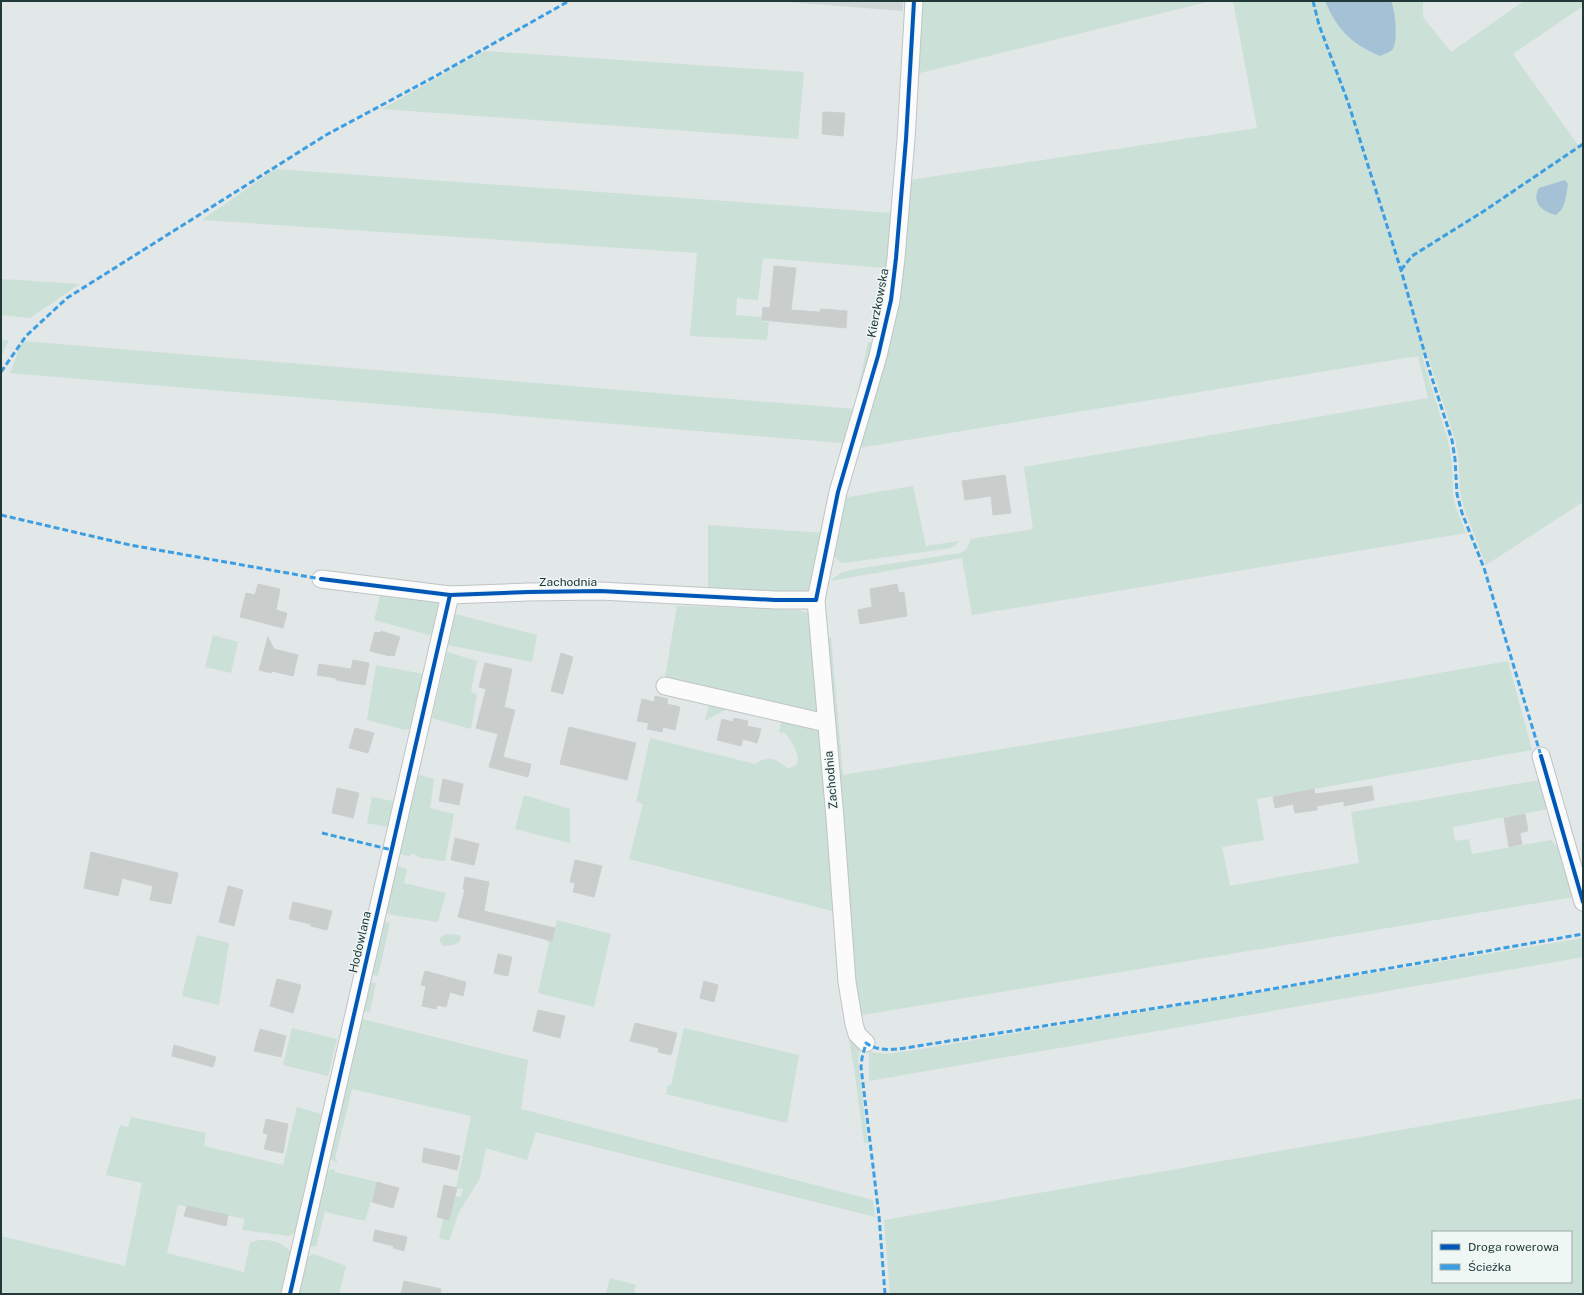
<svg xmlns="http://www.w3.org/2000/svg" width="1584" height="1295" viewBox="0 0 1584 1295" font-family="'Public Sans',sans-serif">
  <rect width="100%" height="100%" fill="#e2e7e7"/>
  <!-- built -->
  <polygon fill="#d0d8d7" points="775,1 903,1 903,11"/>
  <!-- green -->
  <g fill="#cbe0d7" fill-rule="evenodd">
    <polygon points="923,1 1211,1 916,74"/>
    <polygon points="1233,1 1423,1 1423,17 1451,52 1524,1 1583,1 1583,6 1513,54 1578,145 1583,142 1583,502 1486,565 1464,508 1460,491 1458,454 1455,439 1427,354 1422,356 1448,441 1452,462 1453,496 1456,508 1466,533 972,615 962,558 830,581 841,573 850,570 961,553 967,549 971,539 1033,529 1024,467 1428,398 1418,356 858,448 901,291 904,267 909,180 1257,128"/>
    <polygon points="484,51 804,72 798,139 382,109"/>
    <polygon points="275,169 892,213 894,214 886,268 763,258 758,300 737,298 736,315 762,317 762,321 769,322 767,340 690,336 697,253 202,220"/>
    <polygon points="1,279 80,284 30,318 1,315"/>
    <polygon points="1,340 9,340 1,356"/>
    <polygon points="22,341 854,409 868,342 872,343 874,348 812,587 807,593 708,591 708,525 823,533 842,443 10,373"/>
    <polygon points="913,486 926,546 959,541 956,545 951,548 844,563 840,562 833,555 843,498"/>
    <polygon points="381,593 439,602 432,634 429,635 374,620"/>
    <polygon points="677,606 799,610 808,613 818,717 665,678"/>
    <polygon points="455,614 537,635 532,662 448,645"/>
    <polygon points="213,635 238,642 231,673 205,667"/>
    <path d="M831,638l12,137 250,-41 415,-73 24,89 -275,49 7,41 -42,7 8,39 129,-23 -8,-51 189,-32 8,29 -95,18 2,14 14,-2 3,15 79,-14c15,14 18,38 23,57l-717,119 -32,-377z"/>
    <polygon points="447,652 477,661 471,692 477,694 471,729 432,718"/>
    <polygon points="376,665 423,674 411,728 405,730 367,720"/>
    <polygon points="710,701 730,707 705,721"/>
    <path d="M782,720l36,9 5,3 13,180 -207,-53 14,-55 -7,-2 14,-64 105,26c15,-9 19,-6 32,4 22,-1 5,-26 -2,-35l-6,-1z"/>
    <polygon points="416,774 434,779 430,808 454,814 445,861 421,858 411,853 410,856 398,854"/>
    <polygon points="524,795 570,809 570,843 515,829"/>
    <polygon points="372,797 393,801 387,827 367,823"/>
    <polygon points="398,866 407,869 404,883 446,893 438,922 392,915 384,912 394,867"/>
    <polygon points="557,920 611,934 594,1007 538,993 549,943 546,939 552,941"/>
    <polygon points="384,922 390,923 378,976 369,974 381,924"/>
    <path d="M447,934l12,1 2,3c-2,8 -10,7 -17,8l-4,-4v-4z"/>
    <polygon points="197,935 229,943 219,1005 182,996"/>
    <polygon points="1583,938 1583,957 869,1081 869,1052 887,1054 915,1050"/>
    <polygon points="367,983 376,983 370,1012 361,1010"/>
    <polygon points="843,1005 860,1048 858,1059 868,1144 864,1142 854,1068"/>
    <polygon points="362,1019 528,1060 521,1109 873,1200 875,1217 536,1132 527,1160 486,1148 480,1178 459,1212 449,1241 439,1238 443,1219 449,1220 455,1196 461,1197 463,1189 456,1188 471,1116 352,1089 335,1158 337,1160 337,1162 332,1160 330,1157 360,1020"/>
    <polygon points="292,1028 337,1039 328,1076 283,1065"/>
    <polygon points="684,1028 799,1055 787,1123 666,1094 668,1085 671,1085"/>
    <path d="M1583,1098v196h-693l-6,-74zM1433,1232h138v50h-138z"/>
    <path d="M297,1107l24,7 -12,57 2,1 -13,55 -3,5 -6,4 -47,-6 3,-11 -67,-14 -11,48 77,19 6,-29c15,-7 35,-1 43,12l-11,39h-281v-58l124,30 17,-83 -36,-8 14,-50 8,2 3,-10 75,16 -2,13 79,19z"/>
    <polygon points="331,1169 335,1170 335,1172 377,1182 365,1221 325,1212 316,1247 309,1245 325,1172"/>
    <polygon points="314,1254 346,1266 339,1294 295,1294 307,1257"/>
    <polygon points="610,1278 636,1285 634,1294 606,1294"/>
  </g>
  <!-- water -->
  <g fill="#a4c1d5">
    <path d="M1325,1h66c4,8 8,42 1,49 -3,3 -9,4 -12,6 -29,-12 -43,-27 -55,-55z"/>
    <path d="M1565,180l3,4c-2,11 -2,24 -12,31 -14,-3 -25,-13 -17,-27z"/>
  </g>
  <!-- building -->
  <g fill="#c9cecd" stroke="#cbd0cf">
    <polygon points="823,112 845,113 843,136 822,134"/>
    <polygon points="774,266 796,268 791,310 820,312 821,309 847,311 846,328 762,320 763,307 770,308"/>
    <polygon points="1005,475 1011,513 993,515 991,496 965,500 962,481"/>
    <polygon points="258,584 280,589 276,610 287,613 283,628 240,617 246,593 255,595"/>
    <polygon points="897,584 899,593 904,592 907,616 860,624 858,610 872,607 870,589"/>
    <polygon points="381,631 400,637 394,656 390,655 390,656 370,651 375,632 381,633"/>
    <polygon points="268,637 274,649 298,655 293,676 272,671 271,673 259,670"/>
    <polygon points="561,653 573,657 563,694 551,691"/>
    <polygon points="353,660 369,663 365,685 336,680 336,678 317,675 319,664 351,669"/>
    <polygon points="485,663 512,669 503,713 504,707 515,710 503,757 531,764 528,777 489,767 498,734 476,728 486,689 479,687"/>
    <polygon points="655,696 668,699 667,704 680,707 675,730 663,727 662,732 647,729 649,723 637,721 642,699 654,702"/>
    <polygon points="734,718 748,721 747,726 761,729 757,743 743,739 741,746 717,740 722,719 733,722"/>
    <polygon points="569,727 636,743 627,780 560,764"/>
    <polygon points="355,728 374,733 368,753 349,748"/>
    <polygon points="443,779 463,784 459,805 439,801"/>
    <polygon points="1372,786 1374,800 1344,806 1344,801 1317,806 1317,810 1295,813 1293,804 1275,808 1273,797 1314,789 1315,794"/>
    <polygon points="337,788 359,793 353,818 332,813"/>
    <polygon points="1525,814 1528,831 1520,833 1522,844 1509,847 1504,818"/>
    <polygon points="455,838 479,844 474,865 451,860"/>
    <polygon points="91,852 178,873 171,904 150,900 153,886 122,878 118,896 84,888"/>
    <polygon points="575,860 602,866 594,897 573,892 575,883 570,882"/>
    <polygon points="465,877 489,882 484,911 555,928 552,941 458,917 465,889 463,889"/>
    <polygon points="228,886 243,890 234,926 219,922"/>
    <polygon points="293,902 332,911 327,930 311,926 311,924 289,919"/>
    <polygon points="498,954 512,957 508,976 494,973"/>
    <polygon points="425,971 466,982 463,996 450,992 446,1007 437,1005 436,1009 422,1006 426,986 421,985"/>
    <polygon points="277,979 301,985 293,1013 270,1006"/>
    <polygon points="704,981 718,985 714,1002 700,998"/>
    <polygon points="538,1010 565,1016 560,1038 533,1031"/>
    <polygon points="635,1023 677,1033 671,1055 658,1052 659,1048 630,1041"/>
    <polygon points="260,1029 286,1036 281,1057 254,1051"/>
    <polygon points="174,1045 216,1057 213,1067 172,1056"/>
    <polygon points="266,1119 288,1124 283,1153 264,1149 268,1134 263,1133"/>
    <polygon points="424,1148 460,1156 457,1170 422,1162"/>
    <polygon points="377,1182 399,1188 393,1208 372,1202"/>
    <polygon points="444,1185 457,1188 449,1220 437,1217"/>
    <polygon points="187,1206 228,1215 226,1226 184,1216"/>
    <polygon points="375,1230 407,1237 404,1251 393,1248 394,1246 373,1241"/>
    <polygon points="404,1281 441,1289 440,1294 401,1294"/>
  </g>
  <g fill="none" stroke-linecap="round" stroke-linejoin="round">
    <defs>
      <g id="minor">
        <polyline points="321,579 450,595 528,592 600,591 775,600 816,600"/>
        <polyline points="665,686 826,723"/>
        <polyline points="1541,756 1583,902"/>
        <polyline points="866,1043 857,1034 854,1024 847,982 835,818 816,600 838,492 878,356 891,300 896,258 906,139 914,1"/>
        <polyline points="290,1294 450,595"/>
      </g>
    </defs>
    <!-- minor casing -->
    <use href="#minor" stroke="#bfc4c4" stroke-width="19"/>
    <!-- minor -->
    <use href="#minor" stroke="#fbfbfb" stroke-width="17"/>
    <!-- quiet -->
    <g stroke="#3c9ee2" stroke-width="3" stroke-dasharray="6 3" stroke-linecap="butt">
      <polyline points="1313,1 1319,25 1348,102 1401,270 1430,372 1452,440 1455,459 1457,494 1462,513 1484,568 1541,756"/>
      <polyline points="1401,270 1412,256 1484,211 1583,144"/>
      <polyline points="1,372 26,336 67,298 326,135 434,77 569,1"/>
      <polyline points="1,515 130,545 321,579"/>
      <polyline points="322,833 392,850"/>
      <path d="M885,1294l-6,-78 -18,-149 1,-9 4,-15c11,8 26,7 39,5l327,-52 351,-62"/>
    </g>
    <defs>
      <g id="cycleway">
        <polyline points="321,579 450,595 528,592 600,591 775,600 816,600 838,492 878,356 891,300 896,258 906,139 914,1"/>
        <polyline points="1541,756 1583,902"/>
        <polyline points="290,1294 450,595"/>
      </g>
    </defs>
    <!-- cycleway casing -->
    <use href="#cycleway" stroke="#eff7f5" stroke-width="6"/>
    <!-- cycleway -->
    <use href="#cycleway" stroke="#0057b8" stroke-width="4"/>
  </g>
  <g text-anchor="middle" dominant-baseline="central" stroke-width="3" stroke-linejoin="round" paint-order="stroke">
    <!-- street labels -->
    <g font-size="12" fill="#213938" stroke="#eff7f5">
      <text transform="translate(878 303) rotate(-79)">Kierzkowska</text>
      <text x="568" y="582">Zachodnia</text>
      <text transform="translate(831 780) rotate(-95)">Zachodnia</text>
      <text transform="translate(360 942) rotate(-77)">Hodowlana</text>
    </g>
  </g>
  <!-- border -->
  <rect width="1584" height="1295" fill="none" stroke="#213938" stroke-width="4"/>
  <!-- legend -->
  <rect x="1432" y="1231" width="140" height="52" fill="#eff7f5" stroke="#9daba9"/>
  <rect x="1440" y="1244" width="20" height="6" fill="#0057b8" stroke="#9daba9"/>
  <text x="1468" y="1251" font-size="12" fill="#213938">Droga rowerowa</text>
  <rect x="1440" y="1264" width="20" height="6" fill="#3c9ee2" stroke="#9daba9"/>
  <text x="1468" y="1271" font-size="12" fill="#213938">Ścieżka</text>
</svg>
